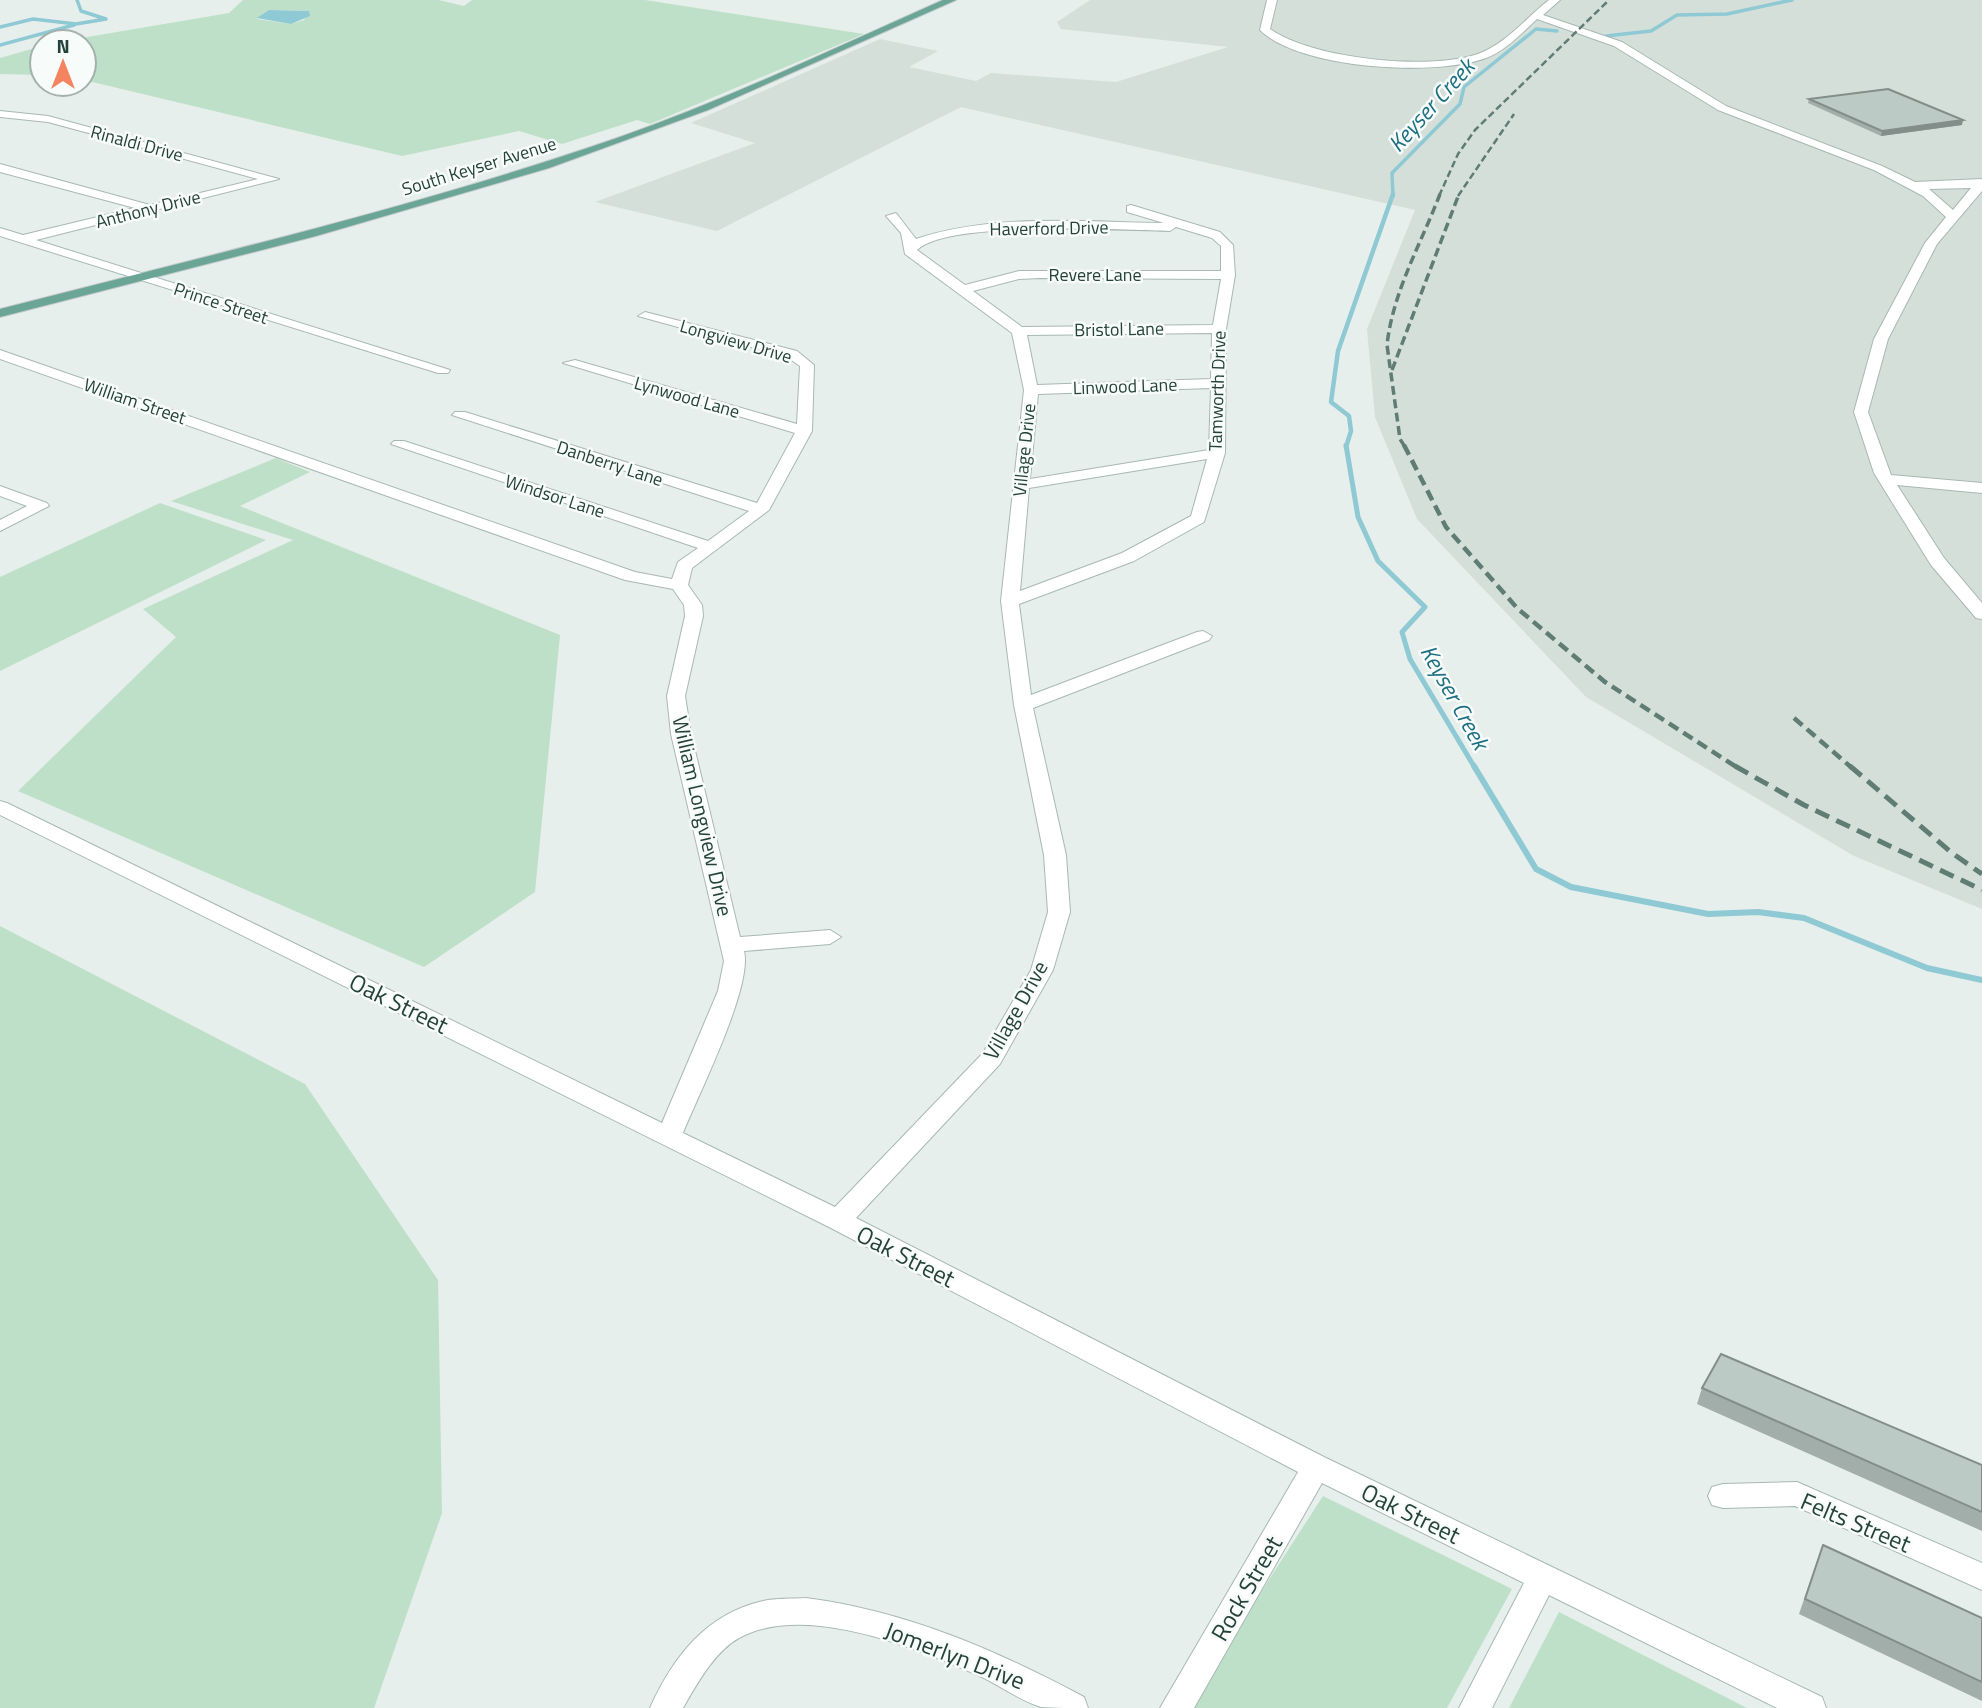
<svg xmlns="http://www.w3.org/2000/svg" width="1982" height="1708" viewBox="0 0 1982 1708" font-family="'Titillium Web',sans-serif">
  <rect width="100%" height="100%" fill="#e6efeb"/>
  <!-- built -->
  <polygon fill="#d4dfda" points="1090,0 1982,0 1982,909 1854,856 1586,697 1417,519 1375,417 1367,329 1415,210 961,107 717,231 595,202 755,143 691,123 880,39 938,51 909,67 976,81 991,73 1116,82 1228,47 1061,29 1057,22"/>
  <!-- green -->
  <g fill="#bfe0c8" fill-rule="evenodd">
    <path d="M243,0h196l25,6 8,-6h173l219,34 -214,90 -13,-4 -75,24 -43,-13 -117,25 -318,-76v-38h-26l171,-29zM269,10l40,1 -5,9 -13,4 -34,-5z"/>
    <polygon points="42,46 42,75 0,74 0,58"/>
    <polygon points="276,458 310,472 240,506 560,635 535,892 424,967 18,791 176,637 143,609 293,540 171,501"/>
    <polygon points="160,503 266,540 0,671 0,577"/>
    <polygon points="0,926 305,1084 438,1280 442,1513 374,1708 0,1708"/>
    <polygon points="1323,1496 1512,1589 1447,1708 1186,1708"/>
    <polygon points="1559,1612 1747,1708 1509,1708"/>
  </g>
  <!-- water -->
  <polygon fill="#8ec9d4" points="269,10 309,11 310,16 291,24 257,18"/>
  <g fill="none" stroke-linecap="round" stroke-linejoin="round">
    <!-- stream-far3 -->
    <g stroke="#8ec9d4" stroke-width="3.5">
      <polyline points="0,27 33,19 76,24 106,19 81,11 77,0"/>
      <polyline points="1606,36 1651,31 1677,15 1727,14 1792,0"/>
      <polyline points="0,45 74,25"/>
      <polyline points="1393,196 1392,173 1460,104 1464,87 1536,29 1557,31"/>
    </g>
    <!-- stream-far2 -->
    <polyline stroke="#8ec9d4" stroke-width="4.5" points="1346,447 1351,431 1349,416 1331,402 1338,351 1393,194"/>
    <!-- stream-far1 -->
    <polyline stroke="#8ec9d4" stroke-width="5" points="1346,445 1358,517 1378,561 1425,607 1402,632 1410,659 1475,768"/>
    <!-- stream -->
    <polyline stroke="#8ec9d4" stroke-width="6" points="1474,766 1536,869 1571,887 1708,914 1758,912 1804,918 1927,968 1982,980"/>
    <defs>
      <g id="minor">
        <path d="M1267,0h10l-7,29c42,30 160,42 208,25 28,-10 49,-37 71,-54h11l-17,15 79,27 104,64 156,60 33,16 67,-3v12l-45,53 -49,95 -20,73 23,63 91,8v10l-85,-8 47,73 38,45v16l-6,-1 -45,-53 -57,-92 -20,-61 20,-73 51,-96 21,-26 -23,-21 -49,-26 -156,-60 -104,-64 -77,-27c-15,14 -32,32 -51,39 -51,19 -187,11 -226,-28zM1971,188l-18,22 -24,-21z"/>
        <polygon points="0,111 48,116 279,179 36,240 450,370 448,373 438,373 0,236 0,228 23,235 135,208 0,172 0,164 150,205 258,179 48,122 0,117"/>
        <path d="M1131,205l89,27 13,13 2,30 -9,54 -1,124 -21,69 -70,39 -115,43 12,91 166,-63 6,-1 9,5 -3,4 -176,68 33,147 4,57 -17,58 -53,94 -144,154 470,240 496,239 4,11h-49l-228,-113 -57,113h-33l65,-125 -202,-100 -128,225h-34l138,-236 -469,-245 -829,-412v-14l7,2 655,320 56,-132 6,-30 -53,-227 -4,-38 18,-80 -1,-11 -11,-16 -48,-9 -625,-221v-9l635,222 37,7 6,-17 20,-14 -307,-104 3,-3h10l304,100 41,-30 -297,-96 3,-3h10l292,91 38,-70 -232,-70 12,-3 222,64 3,-58 -13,-9 -149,-41 7,-4 152,39 17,14 -2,66 -43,79 -77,58 -4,17 14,20 1,11 -18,80 6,38 49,203 90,-7 11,7 -11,7 -86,7c9,36 -46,144 -61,182l152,74 148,-154 48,-83 17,-58 -4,-57 -30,-150 -13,-104 23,-211 -12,-57 -107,-79 -4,-21 -15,-17 10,-3 20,26c79,-26 166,-17 248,-16l-37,-11v-6zM1176,227l36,11 9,8v25h-202l-54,14 -48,-35c30,-30 205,-20 253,-19zM1040,278l181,1 -8,46 -191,2 -49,-36 46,-12zM1212,333l-1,46 -174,6 -10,-50zM1211,388l-2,62 -179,29 8,-85zM1207,459l-16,57 -69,37 -102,38 9,-103z"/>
        <polygon points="0,486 47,503 49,506 0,531 0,520 27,506 0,496"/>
        <polygon points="1797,1482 1982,1563 1982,1590 1795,1506 1723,1508 1712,1505 1708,1496 1712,1487 1723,1484"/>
        <path d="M806,1598c100,13 190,52 278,99l4,11c-14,0 -34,0 -47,-1 -20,-6 -39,-20 -57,-29 -63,-28 -178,-77 -245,-40 -25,14 -42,46 -56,70h-33c23,-51 56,-94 113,-107 13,-3 29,-2 43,-3z"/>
      </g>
      <path id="major" d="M943,0h13l-248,110 -159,58 -233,68 -316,81v-8c206,-53 415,-101 617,-171 111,-39 218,-90 326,-138z"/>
    </defs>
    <!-- minor casing -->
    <use href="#minor" stroke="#a8b8b2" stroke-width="2"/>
    <!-- major casing -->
    <use href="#major" stroke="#c2cac8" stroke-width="2"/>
    <!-- minor -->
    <use href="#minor" fill="#fff" fill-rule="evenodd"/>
    <!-- major -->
    <use href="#major" fill="#6aa596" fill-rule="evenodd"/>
    <!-- rail-far3 -->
    <g stroke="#5f7d75" stroke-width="2.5" stroke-dasharray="7 3.5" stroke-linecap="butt">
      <polyline points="1439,196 1458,154 1475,130 1609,0"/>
      <polyline points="1458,196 1514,114"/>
    </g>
    <!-- rail-far2 -->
    <g stroke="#5f7d75" stroke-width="3.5" stroke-dasharray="9 4.5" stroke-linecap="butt">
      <polyline points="1392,370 1459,194"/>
      <path d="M1405,447l-5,-8 -13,-94c6,-54 34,-101 53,-151"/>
    </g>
    <!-- rail-far1 -->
    <g stroke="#5f7d75" stroke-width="4.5" stroke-dasharray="11 6" stroke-linecap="butt">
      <polyline points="1404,445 1446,527 1517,608 1605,682 1738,768"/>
      <polyline points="1794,718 1852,768"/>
    </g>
    <!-- rail -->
    <g stroke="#5f7d75" stroke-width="5" stroke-dasharray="15 8" stroke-linecap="butt">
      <polyline points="1735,766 1804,805 1982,890"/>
      <polyline points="1850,766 1952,853 1982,874"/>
    </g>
  </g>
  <!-- wall -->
  <g fill="#a1aea9">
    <polygon points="1809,99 1962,125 1881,136 1808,103"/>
    <polygon points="1702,1388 1982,1465 1982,1531 1697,1404"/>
    <polygon points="1817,1561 1982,1618 1982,1701 1799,1614"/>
  </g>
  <!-- shaded-wall -->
  <polygon fill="#838d89" points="1963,120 1962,125 1881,136 1882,131"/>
  <!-- building -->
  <g fill="#bbcac4" stroke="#838d89" stroke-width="2">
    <polygon points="1888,89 1963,120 1882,131 1809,99"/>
    <polygon points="1721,1354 1982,1465 1982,1512 1702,1388"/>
    <polygon points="1823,1545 1982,1618 1982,1682 1805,1599"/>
  </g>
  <g text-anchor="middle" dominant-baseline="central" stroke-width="5" stroke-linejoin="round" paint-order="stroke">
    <!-- far-street labels -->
    <g font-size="18" fill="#24423a" stroke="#f7fbf9">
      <text transform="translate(137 143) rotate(15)">Rinaldi Drive</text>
      <text transform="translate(479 166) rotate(-17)">South Keyser Avenue</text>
      <text transform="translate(148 209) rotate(-14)">Anthony Drive</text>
      <text transform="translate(1049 228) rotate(-1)">Haverford Drive</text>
      <text x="1095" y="274">Revere Lane</text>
      <text transform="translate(221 303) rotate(18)">Prince Street</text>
      <text transform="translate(1119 329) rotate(-1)">Bristol Lane</text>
      <text transform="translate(736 341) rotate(16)">Longview Drive</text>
      <text transform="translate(1125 386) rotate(-2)">Linwood Lane</text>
      <text transform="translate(1217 391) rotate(-88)">Tamworth Drive</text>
      <text transform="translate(687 397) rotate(16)">Lynwood Lane</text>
      <text transform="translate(135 401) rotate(19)">William Street</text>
      <text transform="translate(1024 450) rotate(-84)">Village Drive</text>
      <text transform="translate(610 463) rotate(18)">Danberry Lane</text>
      <text transform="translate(555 496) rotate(18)">Windsor Lane</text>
    </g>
    <!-- street labels -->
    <g font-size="21" fill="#24423a" stroke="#f7fbf9">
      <text transform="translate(703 816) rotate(77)">William Longview Drive</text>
      <text transform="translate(1015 1010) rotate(-61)">Village Drive</text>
    </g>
    <!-- water labels -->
    <g font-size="23" font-style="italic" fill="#1c6f80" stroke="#f7fbf9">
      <text transform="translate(1431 105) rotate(-48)">Keyser Creek</text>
      <text transform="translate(1455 697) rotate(61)">Keyser Creek</text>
    </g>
    <!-- near-street labels -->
    <g font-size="24" fill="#24423a" stroke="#f7fbf9">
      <text transform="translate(399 1003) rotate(26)">Oak Street</text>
      <text transform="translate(906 1256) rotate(27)">Oak Street</text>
      <text transform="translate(1411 1513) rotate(26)">Oak Street</text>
      <text transform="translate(1856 1522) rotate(23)">Felts Street</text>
      <text transform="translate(1246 1588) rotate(-60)">Rock Street</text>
      <text transform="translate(955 1655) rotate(21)">Jomerlyn Drive</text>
    </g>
  </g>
  <!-- north arrow -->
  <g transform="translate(63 63)"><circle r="33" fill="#f7fbf9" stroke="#a3b1ad" stroke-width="2"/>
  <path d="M0-5L12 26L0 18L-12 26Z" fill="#f4845f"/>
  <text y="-10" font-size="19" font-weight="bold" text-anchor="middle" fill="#24423a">N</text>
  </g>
</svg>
